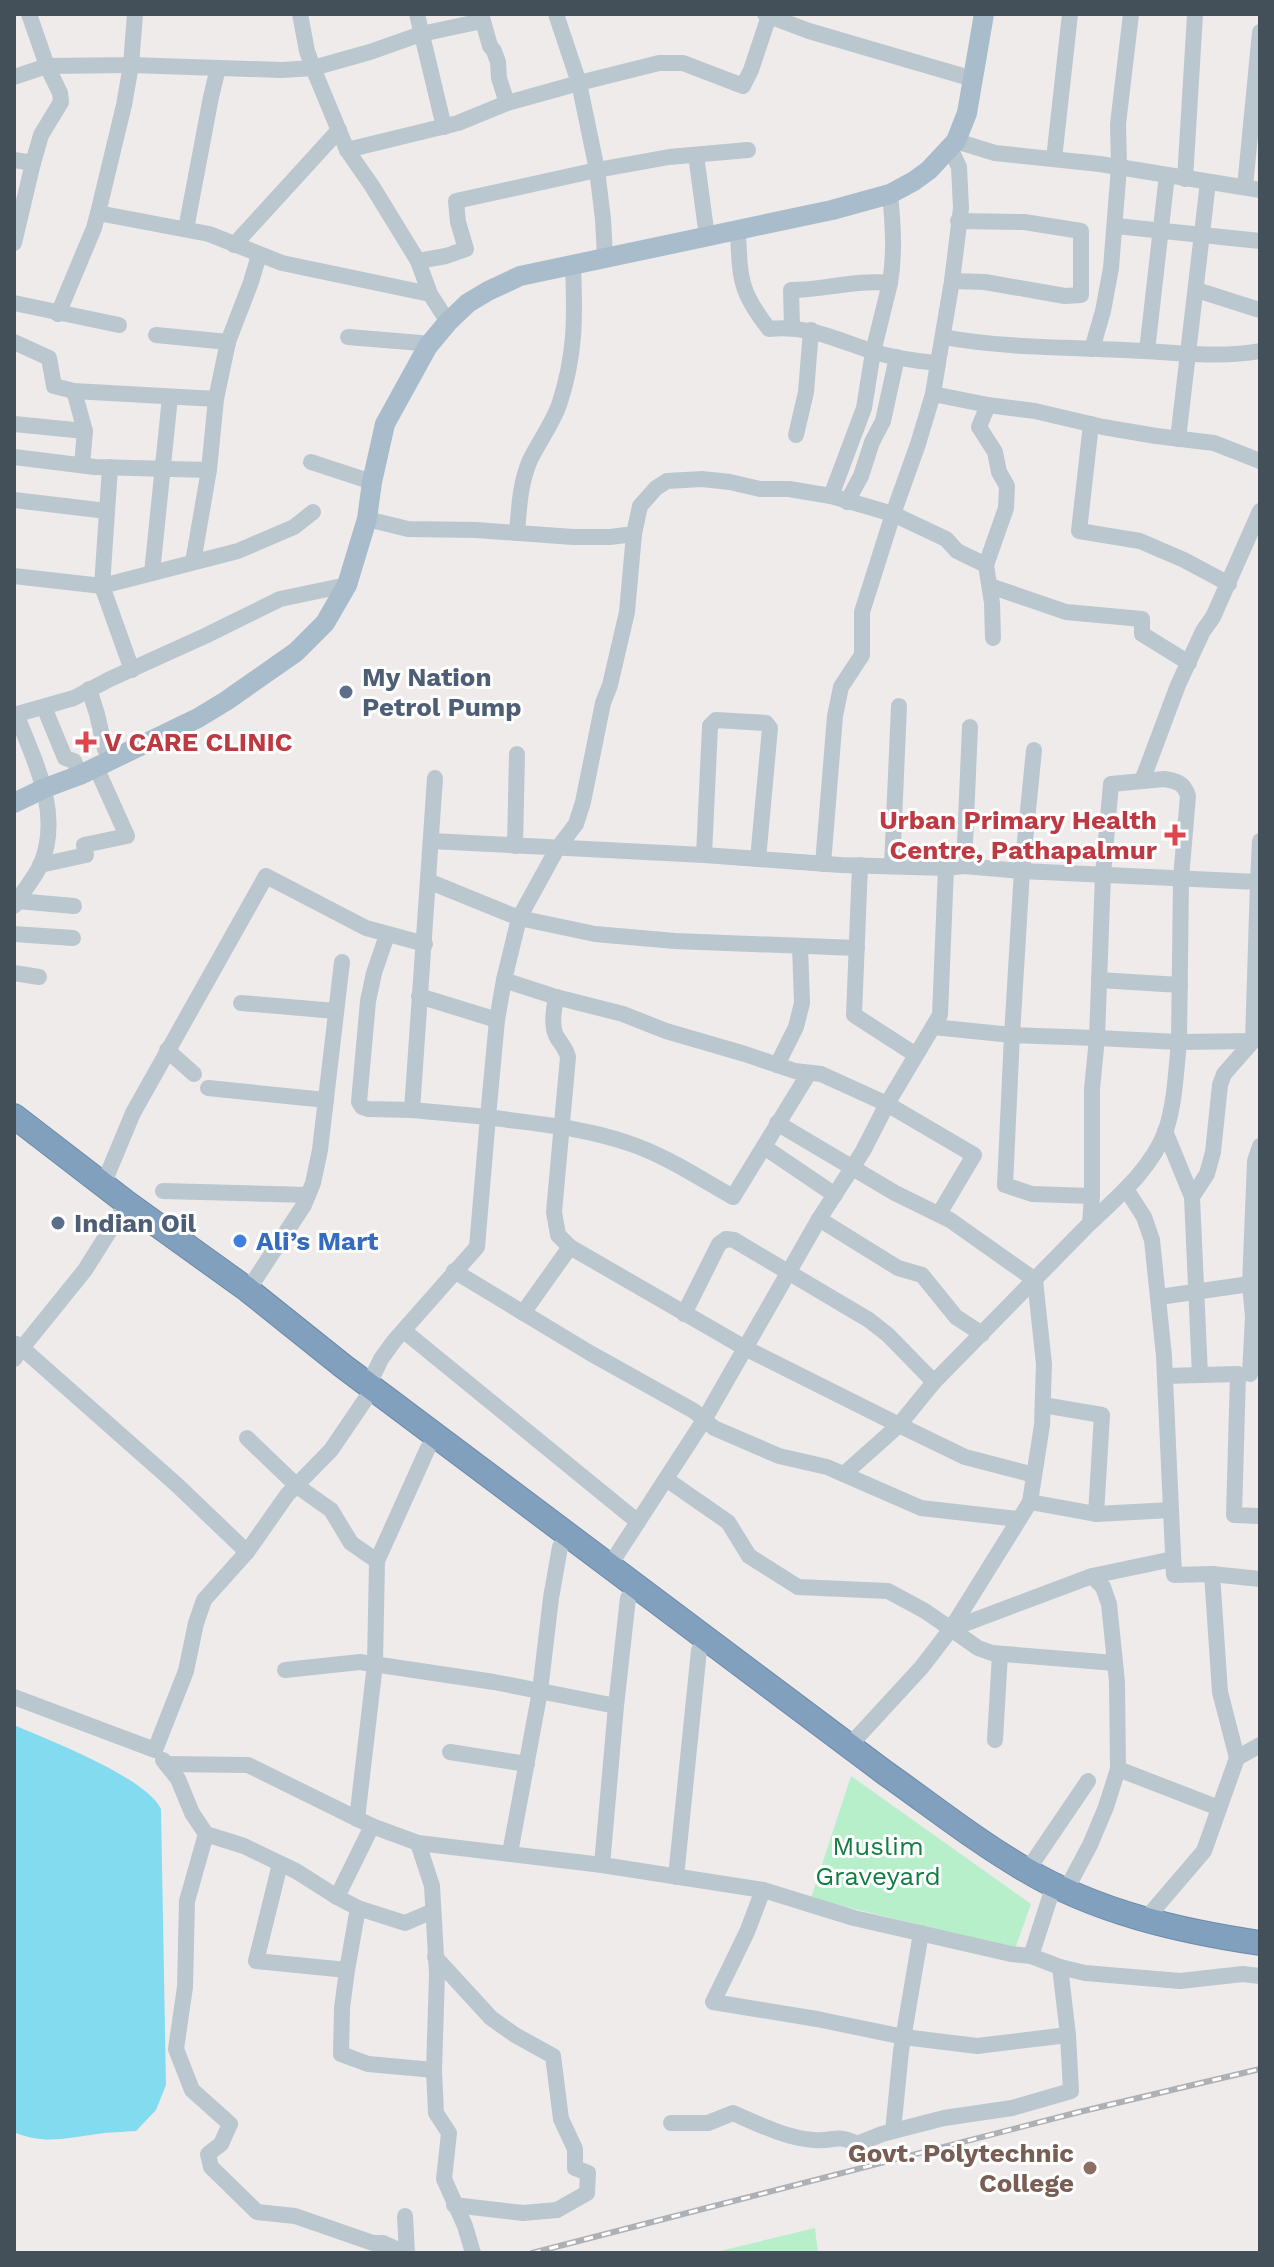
<svg xmlns="http://www.w3.org/2000/svg" width="1274" height="2267" viewBox="0 0 1274 2267" font-family="'Work Sans',sans-serif">
  <rect width="100%" height="100%" fill="#efebeb"/>
  <!-- green -->
  <g fill="#b6efca">
    <polygon points="851,1776 1031,1904 1015,1949 811,1898"/>
    <polygon points="815,2228 818,2253 712,2253"/>
  </g>
  <!-- water -->
  <path fill="#82dbee" d="M14,1725c34,15 132,52 147,84l5,276 -10,25 -20,21c-13,1 -26,1 -39,3 -29,4 -55,11 -83,-2z"/>
  <g fill="none" stroke-linecap="round" stroke-linejoin="round">
    <defs>
      <path id="highway" d="M14,1116l113,87 121,87 95,76 541,406c47,33 92,69 142,98 71,42 153,61 234,73"/>
    </defs>
    <!-- highway casing -->
    <use href="#highway" stroke="#6c8ba9" stroke-width="26"/>
    <!-- minor -->
    <g stroke="#bbc7cf" stroke-width="16">
      <polyline points="29,14 47,66 131,65 135,14"/>
      <polyline points="300,14 307,51 313,68 370,52 421,34 482,21"/>
      <polyline points="417,14 444,127"/>
      <polyline points="481,14 490,46 494,51 498,62 499,78 507,103"/>
      <polyline points="770,14 769,16 809,31 973,79"/>
      <polyline points="14,77 47,66 60,93 61,102 41,135 33,163 14,160"/>
      <polyline points="956,141 995,153 1100,164 1260,190"/>
      <polyline points="347,150 458,123 507,103 579,83 556,14"/>
      <polyline points="696,155 707,237"/>
      <polyline points="1054,159 1070,14"/>
      <polyline points="1185,179 1195,15"/>
      <polyline points="1245,187 1260,32"/>
      <polyline points="1116,226 1260,241"/>
      <polyline points="186,229 211,97 218,68"/>
      <path d="M738,231c2,47 1,60 31,98 39,-4 66,10 102,22 22,7 45,10 67,12l-5,31"/>
      <polyline points="14,243 33,163"/>
      <polyline points="234,245 339,130"/>
      <polyline points="605,257 603,219 597,170 669,157 748,150"/>
      <polyline points="418,261 446,256 466,249 458,222 456,201 597,170 579,83 659,63 683,63 743,86 751,70 769,16 765,14"/>
      <polyline points="952,281 985,282 1065,296 1081,295 1081,231 1024,222 958,221"/>
      <polyline points="1197,290 1260,310"/>
      <polyline points="430,294 282,263 209,234 98,213 124,105 131,65 282,70 313,68 347,150 372,186 418,261 430,294 448,322"/>
      <polyline points="14,303 119,325"/>
      <polyline points="58,314 94,228 98,213"/>
      <path d="M792,327l-1,-37c33,0 65,-11 99,-7 5,-30 3,-59 0,-89"/>
      <polyline points="156,335 228,342"/>
      <polyline points="348,337 421,343 428,346"/>
      <path d="M943,337c66,12 134,10 201,14 39,2 78,7 116,0"/>
      <polyline points="14,342 49,358 54,386 74,391 216,399 228,342 251,282 259,255"/>
      <polyline points="1092,349 1103,311 1111,268 1119,167 1118,124 1131,14"/>
      <polyline points="1147,351 1167,175"/>
      <polyline points="938,363 952,281 961,208 959,167 950,148"/>
      <polyline points="988,405 1035,411 1103,427 1156,436 1214,443 1260,461"/>
      <polyline points="14,424 85,431 74,391"/>
      <polyline points="1091,424 1079,531 1140,541 1184,560 1229,584"/>
      <polyline points="796,435 806,392 811,330"/>
      <polyline points="1178,439 1208,182"/>
      <polyline points="14,457 95,467 209,470 216,399"/>
      <polyline points="311,462 372,482"/>
      <polyline points="82,465 85,431"/>
      <polyline points="831,496 864,408 873,352 890,283"/>
      <polyline points="14,500 107,511"/>
      <polyline points="847,502 861,476 872,442 883,421 897,357"/>
      <polyline points="367,519 408,529 476,530 573,537 610,537 634,534 640,506 656,488 667,481 702,479 730,482 760,489 789,489 831,496 893,514 946,539 957,551 986,565 992,603 993,638"/>
      <path d="M517,533c2,-25 3,-50 13,-73 9,-18 22,-36 29,-55 17,-51 16,-89 14,-141"/>
      <polyline points="634,534 627,612 610,685 603,703 583,802 576,824 557,849 519,918 595,934 675,941 857,948"/>
      <polyline points="193,562 209,470"/>
      <polyline points="152,573 170,397"/>
      <polyline points="14,576 102,586 110,467"/>
      <polyline points="990,586 1066,612 1142,619 1142,634 1189,663"/>
      <polyline points="132,670 102,586 238,551 294,527 313,512"/>
      <polyline points="89,689 97,714 105,749 113,759"/>
      <polyline points="44,707 65,758 74,761 80,775"/>
      <polyline points="14,715 74,698 110,679 205,636 280,599 347,585"/>
      <path d="M1164,779c13,2 20,4 24,17l-7,82 -2,164 -82,-4 6,-164 8,-90z"/>
      <polyline points="1142,781 1178,685 1203,631 1213,617 1260,511"/>
      <polyline points="431,841 704,855 841,865 946,868 964,866 1022,871 1258,882 1253,1041 1260,1037"/>
      <polyline points="1260,841 1258,882 1260,882"/>
      <polyline points="515,846 517,754"/>
      <polyline points="704,855 710,726 716,720 766,723 770,728 758,859"/>
      <polyline points="823,864 835,716 841,687 862,655 862,612 893,514 918,444 933,394 988,405 979,427 995,452 999,472 1007,486 1006,508 986,565"/>
      <polyline points="40,865 86,855 84,845 127,836 96,767"/>
      <polyline points="860,865 854,1015 916,1055"/>
      <polyline points="892,866 899,706"/>
      <polyline points="964,866 970,727"/>
      <path d="M428,881l91,37 -15,62 -7,40 -9,97c46,7 95,10 140,26 37,12 71,35 105,54l76,-124"/>
      <polyline points="17,901 74,906"/>
      <path d="M14,906c8,-14 21,-28 27,-42 21,-51 -6,-102 -25,-150"/>
      <polyline points="14,934 73,938"/>
      <polyline points="387,935 374,973 368,1001 359,1102 362,1107 368,1109 412,1110"/>
      <polyline points="14,973 39,977"/>
      <polyline points="504,980 556,997 623,1014 666,1031 745,1054 795,1071 821,1074 887,1104 974,1155 939,1214"/>
      <polyline points="1099,980 1180,985"/>
      <polyline points="419,996 497,1020"/>
      <path d="M556,997c-2,13 -6,30 2,42 5,7 8,10 10,18l-14,155 4,23 12,12"/>
      <polyline points="241,1003 336,1011"/>
      <polyline points="933,1027 1012,1035 1022,871 1034,750"/>
      <polyline points="167,1050 194,1074"/>
      <polyline points="777,1065 796,1027 802,1003 800,946"/>
      <polyline points="208,1088 326,1100"/>
      <polyline points="1165,1131 1192,1197 1200,1375"/>
      <polyline points="764,1147 835,1195"/>
      <polyline points="103,1185 133,1113 266,876 366,928 425,944"/>
      <polyline points="163,1191 308,1195"/>
      <polyline points="1192,1197 1207,1174 1213,1152 1220,1085 1224,1074 1253,1041"/>
      <polyline points="819,1219 898,1268 922,1275 956,1317 982,1334"/>
      <path d="M1090,1223c29,-27 62,-55 76,-93 9,-28 10,-59 13,-88l74,-1"/>
      <polyline points="454,1271 590,1353 694,1411 714,1428 779,1456 827,1467 921,1508 1018,1519"/>
      <polyline points="1258,1284 1250,1284 1255,1161 1260,1146"/>
      <polyline points="248,1290 304,1205 313,1183 320,1150 342,962"/>
      <polyline points="1159,1297 1250,1284 1253,1317 1250,1374"/>
      <polyline points="523,1313 570,1247 745,1348 899,1425 965,1457 1034,1475"/>
      <polyline points="684,1314 719,1244 726,1239 734,1240 869,1320 888,1335 934,1382"/>
      <polyline points="404,1331 638,1522"/>
      <polyline points="16,1344 22,1348 85,1270 127,1203"/>
      <polyline points="14,1359 22,1348 177,1485 247,1552"/>
      <polyline points="1165,1376 1238,1374 1234,1515 1260,1516"/>
      <polyline points="369,1384 381,1359 394,1341 477,1247 488,1117 412,1110 435,778"/>
      <polyline points="1043,1405 1102,1415 1096,1514"/>
      <polyline points="247,1438 297,1486 331,1510 351,1543 377,1561"/>
      <polyline points="844,1474 899,1425 934,1382 1090,1223 1092,1196 1032,1194 1005,1185 1012,1035 1097,1038 1092,1089 1092,1196"/>
      <polyline points="666,1479 728,1522 749,1556 798,1587 888,1591 925,1611 951,1629 1030,1502 1042,1425 1044,1364 1035,1280 950,1220 895,1193 777,1123"/>
      <polyline points="1030,1502 1096,1514 1171,1510 1164,1356 1152,1240 1144,1217 1126,1189"/>
      <polyline points="1171,1510 1174,1575 1212,1574 1220,1692 1237,1758"/>
      <polyline points="610,1565 704,1420 819,1219 863,1151 887,1104 940,1015 946,868"/>
      <polyline points="1212,1574 1260,1579"/>
      <polyline points="1092,1576 1173,1559"/>
      <polyline points="951,1629 978,1648 992,1653 1115,1663"/>
      <polyline points="285,1670 360,1662 494,1682 616,1706"/>
      <polyline points="14,1697 155,1750 186,1671 196,1623 204,1600 247,1552 287,1495 331,1450 365,1400"/>
      <polyline points="995,1740 1000,1654"/>
      <polyline points="850,1745 921,1668 951,1629 1092,1576 1103,1587 1109,1604 1117,1682 1118,1769 1106,1807 1090,1845 1066,1890"/>
      <polyline points="450,1752 527,1764"/>
      <polyline points="163,1760 178,1779 192,1813 206,1834 244,1846 296,1871 337,1897 372,1826"/>
      <polyline points="166,1764 248,1765 372,1826 418,1843 602,1865 763,1890 854,1918 1011,1954 1031,1956 1060,1967 1085,1973 1180,1981 1243,1974 1260,1976"/>
      <polyline points="1118,1769 1219,1808"/>
      <polyline points="357,1819 375,1664 377,1561 428,1448"/>
      <polyline points="206,1834 187,1901 185,1987 176,2049 192,2090 230,2124 221,2144 208,2154 211,2167 257,2212 295,2216 373,2243 383,2243 405,2253"/>
      <polyline points="418,1843 432,1886 437,1974 434,2070 436,2113 449,2133 444,2179 465,2226 473,2253"/>
      <polyline points="510,1853 540,1691 551,1598 560,1547"/>
      <polyline points="280,1864 256,1961 347,1970 342,2008 341,2054 368,2064 434,2070"/>
      <polyline points="602,1865 616,1706 628,1598"/>
      <polyline points="1027,1871 1088,1781"/>
      <polyline points="676,1877 699,1650"/>
      <polyline points="763,1890 747,1932 713,2002 817,2019 904,2037 977,2046 1068,2035"/>
      <polyline points="337,1897 358,1908 347,1970"/>
      <polyline points="358,1908 405,1923 433,1911"/>
      <polyline points="1145,1920 1204,1851 1237,1758 1260,1745"/>
      <polyline points="1031,1956 1050,1897 1056,1885"/>
      <polyline points="435,1957 491,2018 515,2035 553,2056 561,2119 575,2149 575,2168 588,2173 587,2193 557,2210 523,2213 454,2205"/>
      <path d="M671,2123h37l25,-10c25,11 53,25 81,27 20,2 22,-7 43,4l25,-10 62,-16 68,-10 59,-17 -3,-56 -8,-68"/>
      <polyline points="893,2131 901,2051 921,1933"/>
      <polyline points="405,2216 407,2253"/>
    </g>
    <!-- major -->
    <polyline stroke="#a9bccc" stroke-width="20" points="14,803 45,788 80,775 198,718 226,701 296,652 325,623 347,585 367,519 372,482 385,424 428,346 448,322 468,303 488,291 520,276 832,210 890,194 914,181 929,170 956,141 967,113 984,14"/>
    <!-- highway -->
    <use href="#highway" stroke="#81a0bd" stroke-width="24"/>
    <defs>
      <polyline id="rail" points="532,2253 1079,2112 1260,2069"/>
    </defs>
    <!-- rail casing -->
    <use href="#rail" stroke="#adb1b6" stroke-width="6"/>
    <!-- rail -->
    <use href="#rail" stroke="#fff" stroke-width="3" stroke-dasharray="9" stroke-linecap="butt"/>
  </g>
  <!-- markers -->
  <g fill="#5c6f8a" stroke="#fff" stroke-width="3">
    <circle cx="346" cy="692" r="8"/>
    <circle cx="58" cy="1223" r="8"/>
  </g>
  <g fill="#e0444e" stroke="#fff" stroke-width="3">
    <path d="M82 730h8v8h8v8h-8v8h-8v-8h-8v-8h8z"/>
    <path d="M1171 823h8v8h8v8h-8v8h-8v-8h-8v-8h8z"/>
  </g>
  <circle fill="#3f7fe0" stroke="#fff" stroke-width="3" cx="240" cy="1241" r="8"/>
  <circle fill="#8d6e63" stroke="#fff" stroke-width="3" cx="1090" cy="2168" r="8"/>
  <g text-anchor="middle" dominant-baseline="central" stroke-width="6" stroke-linejoin="round" paint-order="stroke">
    <!-- service labels -->
    <g font-size="26" font-weight="bold" fill="#4e5e75" stroke="#fff" text-anchor="start">
      <text x="362" y="677">My Nation<tspan x="362" dy="30">Petrol Pump</tspan></text>
      <text x="74" y="1223">Indian Oil</text>
    </g>
    <!-- health labels -->
    <g font-size="26" font-weight="bold" fill="#be3a42" stroke="#fff" text-anchor="start">
      <text x="104" y="742">V CARE CLINIC</text>
      <text x="1157" y="820" text-anchor="end">Urban Primary Health<tspan x="1157" dy="30">Centre, Pathapalmur</tspan></text>
    </g>
    <!-- shop labels -->
    <g font-size="26" font-weight="bold" fill="#366cbe" stroke="#fff" text-anchor="start">
      <text x="256" y="1241">Ali’s Mart</text>
    </g>
    <!-- park labels -->
    <g font-size="26" fill="#137c43" stroke="#fff">
      <text x="878" y="1846">Muslim<tspan x="878" dy="30">Graveyard</tspan></text>
    </g>
    <!-- education labels -->
    <g font-size="26" font-weight="bold" fill="#785e54" stroke="#fff" text-anchor="end">
      <text x="1074" y="2153">Govt. Polytechnic<tspan x="1074" dy="30">College</tspan></text>
    </g>
  </g>
  <!-- border -->
  <rect width="1274" height="2267" fill="none" stroke="#435059" stroke-width="32"/>
</svg>
